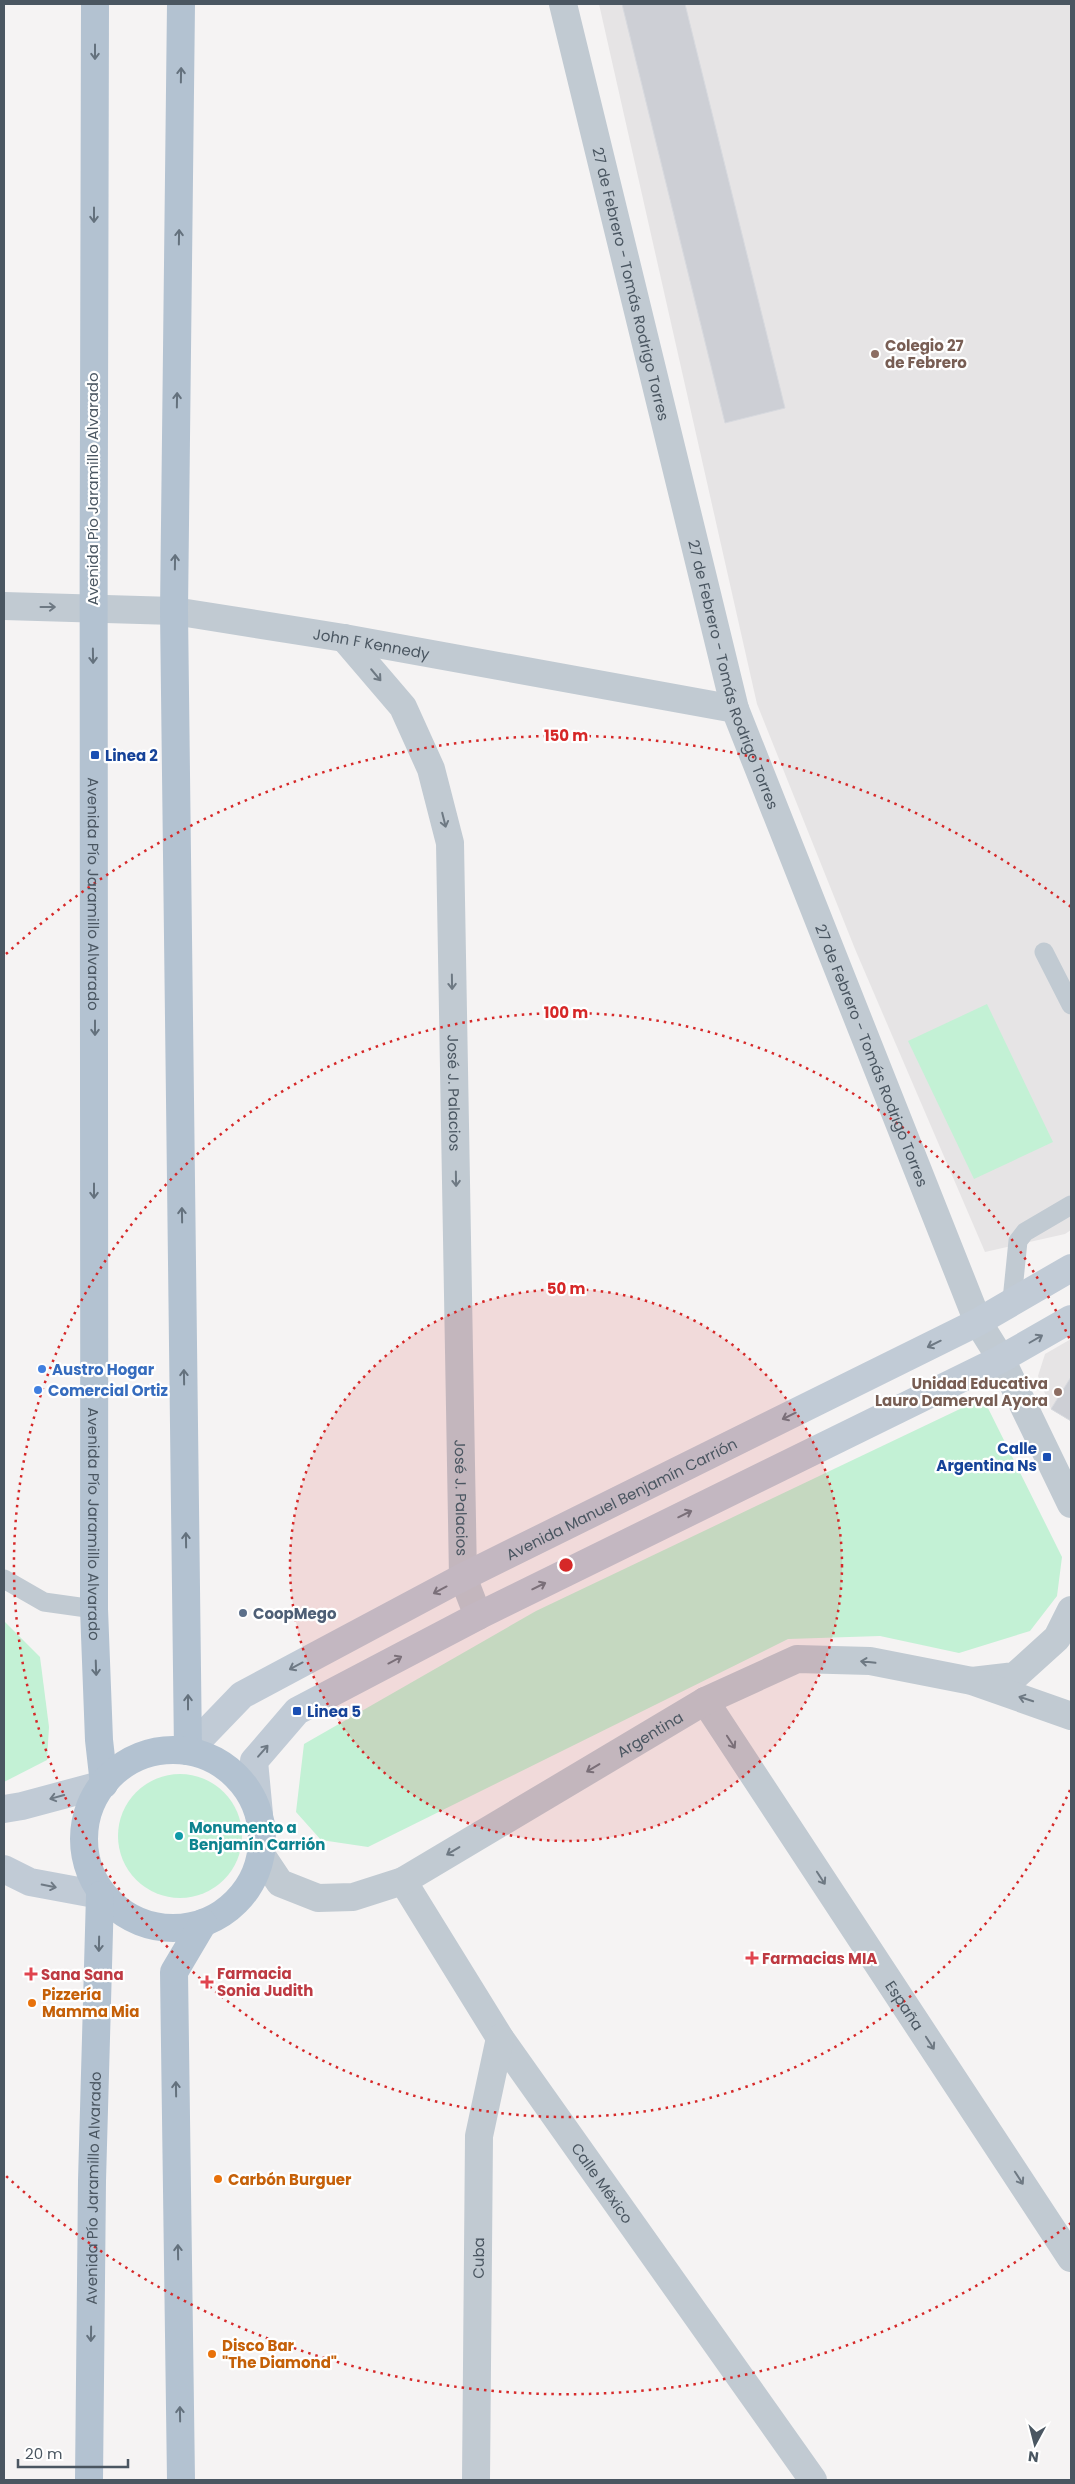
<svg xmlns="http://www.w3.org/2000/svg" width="1075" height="2484" viewBox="0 0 1075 2484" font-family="Poppins,sans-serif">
  <rect width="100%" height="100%" fill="#f5f3f3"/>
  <!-- education -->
  <g fill="#e6e4e5">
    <polygon points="599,4 1071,4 1071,1230 1065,1234 985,1252 855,949 757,704"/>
    <polygon points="1071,1339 1071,1421 1051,1409 1038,1376 1045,1354"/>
  </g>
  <!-- green -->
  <g fill="#c3f1d5">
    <polygon points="987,1004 1053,1142 974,1179 908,1041"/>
    <polygon points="983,1398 1062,1557 1057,1596 1030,1631 959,1653 880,1636 788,1639 368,1847 321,1840 296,1812 304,1744 536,1611"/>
    <polygon points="4,1621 40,1657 49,1727 47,1760 4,1782"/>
    <circle cx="180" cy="1836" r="62"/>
  </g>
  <!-- building -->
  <g fill="#cdcfd5" stroke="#d7d9de">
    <polygon points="622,4 685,4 785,408 725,423"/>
    <polygon points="1071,1377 1071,1421 1051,1409"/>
  </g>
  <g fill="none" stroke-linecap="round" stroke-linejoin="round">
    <!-- service -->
    <g stroke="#c1cad2" stroke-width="19">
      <polyline points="1044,952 1071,1005"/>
      <polyline points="1012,1300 1018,1241 1025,1232 1071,1205"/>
      <polyline points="4,1579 44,1602 94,1609"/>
    </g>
    <!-- minor -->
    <g stroke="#c1cad2" stroke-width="28">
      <path id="s1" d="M563,4l172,705 243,613 23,37 70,145"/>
      <path id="s2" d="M4,606l170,5 170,27 391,71"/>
      <path id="s3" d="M344,638l59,69 28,62 19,74 13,734 15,39"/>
      <polyline points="972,1681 1015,1676 1057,1638 1071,1610"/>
      <path id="s4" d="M705,1701l366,557"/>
      <path id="s5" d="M403,1881l97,157 313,442"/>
      <path id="s6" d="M476,2480l3,-344 21,-98"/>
    </g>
    <!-- tertiary -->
    <path stroke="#c1cad2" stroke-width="28" id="s7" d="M262,1856l18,27 38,15 35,-1 50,-16 302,-180 92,-42 73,2 102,20 99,35"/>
    <!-- secondary -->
    <g stroke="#c1cbd6" stroke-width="28">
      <path id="s8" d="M188,1751l54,-56 221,-118 515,-255 93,-54"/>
      <polyline points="4,1809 22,1806 104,1784"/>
      <polyline points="259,1814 254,1761 297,1711 478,1616 1001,1359 1071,1319"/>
      <polyline points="4,1869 30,1882 100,1895"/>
    </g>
    <!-- primary -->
    <g stroke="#b3c2d1" stroke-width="28">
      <path id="s9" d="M95,4c-3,535 0,1070 -1,1605l5,131 5,44"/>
      <polyline points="181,4 174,611 188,1751"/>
      <circle cx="173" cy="1839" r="89"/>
      <path id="s10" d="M89,2480l3,-299 8,-286"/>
      <polyline points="181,2480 174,1972 203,1923"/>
    </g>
  </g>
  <!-- one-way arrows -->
  <defs><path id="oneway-shaft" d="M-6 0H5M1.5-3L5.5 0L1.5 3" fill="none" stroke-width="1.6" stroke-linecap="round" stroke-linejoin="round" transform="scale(1.25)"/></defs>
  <g stroke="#64717d">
    <use href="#oneway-shaft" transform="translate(95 52) rotate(90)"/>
    <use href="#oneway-shaft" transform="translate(181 75) rotate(-89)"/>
    <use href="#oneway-shaft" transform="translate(94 215) rotate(90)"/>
    <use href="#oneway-shaft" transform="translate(179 237) rotate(-89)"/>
    <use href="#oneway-shaft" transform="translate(177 400) rotate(-89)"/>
    <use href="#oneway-shaft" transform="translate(175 562) rotate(-89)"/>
    <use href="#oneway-shaft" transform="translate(93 656) rotate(89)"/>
    <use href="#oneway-shaft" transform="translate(95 1028) rotate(90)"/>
    <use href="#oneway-shaft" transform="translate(94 1191) rotate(90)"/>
    <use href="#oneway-shaft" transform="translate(182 1215) rotate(-91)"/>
    <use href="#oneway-shaft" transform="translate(184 1377) rotate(-91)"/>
    <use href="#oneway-shaft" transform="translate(186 1540) rotate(-91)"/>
    <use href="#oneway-shaft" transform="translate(96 1668) rotate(88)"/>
    <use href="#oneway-shaft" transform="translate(188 1702) rotate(-90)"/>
    <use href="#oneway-shaft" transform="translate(99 1944) rotate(91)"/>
    <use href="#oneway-shaft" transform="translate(176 2089) rotate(-91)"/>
    <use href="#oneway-shaft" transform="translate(178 2252) rotate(-91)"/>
    <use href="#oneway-shaft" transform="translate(91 2334) rotate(91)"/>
    <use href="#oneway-shaft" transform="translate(180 2414) rotate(-91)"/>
  </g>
  <g stroke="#6e7983">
    <use href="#oneway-shaft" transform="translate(48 607)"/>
    <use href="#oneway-shaft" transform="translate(376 675) rotate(50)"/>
    <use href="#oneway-shaft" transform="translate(444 820) rotate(76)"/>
    <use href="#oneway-shaft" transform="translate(452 982) rotate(89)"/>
    <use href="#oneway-shaft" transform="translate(456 1179) rotate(89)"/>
    <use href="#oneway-shaft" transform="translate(868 1662) rotate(-174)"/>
    <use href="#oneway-shaft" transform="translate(1026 1699) rotate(-162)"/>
    <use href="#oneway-shaft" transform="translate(731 1742) rotate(57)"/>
    <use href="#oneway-shaft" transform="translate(593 1768) rotate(149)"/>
    <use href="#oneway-shaft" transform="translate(453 1851) rotate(149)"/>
    <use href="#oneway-shaft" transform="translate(821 1878) rotate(57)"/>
    <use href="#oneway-shaft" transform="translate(930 2043) rotate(57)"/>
    <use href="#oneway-shaft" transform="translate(1019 2178) rotate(57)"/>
  </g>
  <g stroke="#6e7984">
    <use href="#oneway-shaft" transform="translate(1036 1339) rotate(-30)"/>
    <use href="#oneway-shaft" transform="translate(934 1344) rotate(154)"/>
    <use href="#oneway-shaft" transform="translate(789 1416) rotate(154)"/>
    <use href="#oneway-shaft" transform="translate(685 1514) rotate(-26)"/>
    <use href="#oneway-shaft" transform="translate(539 1586) rotate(-26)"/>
    <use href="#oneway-shaft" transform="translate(440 1590) rotate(152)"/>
    <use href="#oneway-shaft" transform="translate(395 1660) rotate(-28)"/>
    <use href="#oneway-shaft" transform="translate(296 1666) rotate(152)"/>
    <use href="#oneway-shaft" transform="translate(263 1751) rotate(-49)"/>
    <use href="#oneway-shaft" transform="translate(57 1797) rotate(165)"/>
    <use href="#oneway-shaft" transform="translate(49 1886) rotate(11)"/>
  </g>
  <!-- distance rings -->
  <circle cx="566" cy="1565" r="276" fill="#d62828" fill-opacity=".12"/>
  <g fill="none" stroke="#d62828" stroke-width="2.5" stroke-dasharray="2.5 5">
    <circle cx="566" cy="1565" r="276"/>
    <path d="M1070 1790A552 552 0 1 1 1070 1340"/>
    <path d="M1071 2223A829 829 0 0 1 6 2176M6 954A829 829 0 0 1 1071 907"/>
  </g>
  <!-- markers -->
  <g fill="#8d6e63" stroke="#fff" stroke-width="2">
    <circle cx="875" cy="354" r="5"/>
    <circle cx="1058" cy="1392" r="5"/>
  </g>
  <g fill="#1a4fb4" stroke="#fff" stroke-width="2">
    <rect x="90" y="750" width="10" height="10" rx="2.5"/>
    <rect x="1042" y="1452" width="10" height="10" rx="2.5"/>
    <rect x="292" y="1706" width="10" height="10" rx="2.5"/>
  </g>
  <g fill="#3f7fe0" stroke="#fff" stroke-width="2">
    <circle cx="42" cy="1369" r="5"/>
    <circle cx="38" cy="1390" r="5"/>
  </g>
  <circle fill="#5c6f8a" stroke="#fff" stroke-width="2" cx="243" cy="1613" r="5"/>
  <circle fill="#0f9aa8" stroke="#fff" stroke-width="2" cx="179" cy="1836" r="5"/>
  <g fill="#e0444e" stroke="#fff" stroke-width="2">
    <path d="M749.5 1950.5h5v5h5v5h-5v5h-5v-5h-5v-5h5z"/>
    <path d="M28.5 1966.5h5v5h5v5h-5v5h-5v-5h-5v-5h5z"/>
    <path d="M204.5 1974.5h5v5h5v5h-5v5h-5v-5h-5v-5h5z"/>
  </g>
  <g fill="#e8710a" stroke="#fff" stroke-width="2">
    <circle cx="32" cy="2003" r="5"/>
    <circle cx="218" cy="2179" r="5"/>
    <circle cx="212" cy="2354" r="5"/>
  </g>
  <g text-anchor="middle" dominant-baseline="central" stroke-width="4.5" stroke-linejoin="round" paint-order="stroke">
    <!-- street labels -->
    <g font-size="15" fill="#4a5661" stroke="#fff">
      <text stroke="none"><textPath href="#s1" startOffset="288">27 de Febrero - Tomás Rodrigo Torres</textPath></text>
      <text transform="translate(92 489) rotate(-90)">Avenida Pío Jaramillo Alvarado</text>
      <text stroke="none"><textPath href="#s2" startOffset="370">John F Kennedy</textPath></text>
      <text stroke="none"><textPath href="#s1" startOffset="692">27 de Febrero - Tomás Rodrigo Torres</textPath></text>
      <text stroke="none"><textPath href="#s9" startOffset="890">Avenida Pío Jaramillo Alvarado</textPath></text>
      <text stroke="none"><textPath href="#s1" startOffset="1098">27 de Febrero - Tomás Rodrigo Torres</textPath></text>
      <text stroke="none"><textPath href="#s3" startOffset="485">José J. Palacios</textPath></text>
      <text stroke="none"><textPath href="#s3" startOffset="890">José J. Palacios</textPath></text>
      <text stroke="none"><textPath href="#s8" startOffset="505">Avenida Manuel Benjamín Carrión</textPath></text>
      <text stroke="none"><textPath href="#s9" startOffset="1520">Avenida Pío Jaramillo Alvarado</textPath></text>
      <text stroke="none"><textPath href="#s7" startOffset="448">Argentina</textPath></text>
      <text stroke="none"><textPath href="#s4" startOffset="364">España</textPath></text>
      <text stroke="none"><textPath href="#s5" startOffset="362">Calle México</textPath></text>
      <text stroke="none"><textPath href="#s10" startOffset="292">Avenida Pío Jaramillo Alvarado</textPath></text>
      <text stroke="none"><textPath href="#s6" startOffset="222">Cuba</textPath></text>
    </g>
    <!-- education labels -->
    <g font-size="15" font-weight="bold" fill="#785e54" stroke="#fff" text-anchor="start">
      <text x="885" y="345">Colegio 27<tspan x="885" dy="17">de Febrero</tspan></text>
      <text x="1048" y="1383" text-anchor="end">Unidad Educativa<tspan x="1048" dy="17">Lauro Damerval Ayora</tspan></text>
    </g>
    <!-- transit labels -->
    <g font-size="15" font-weight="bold" fill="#164399" stroke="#fff" text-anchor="start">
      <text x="105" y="755">Linea 2</text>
      <text x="1037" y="1448" text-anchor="end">Calle<tspan x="1037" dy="17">Argentina Ns</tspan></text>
      <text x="307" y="1711">Linea 5</text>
    </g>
    <!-- shop labels -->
    <g font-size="15" font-weight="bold" fill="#366cbe" stroke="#fff" text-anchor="start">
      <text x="52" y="1369">Austro Hogar</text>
      <text x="48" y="1390">Comercial Ortiz</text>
    </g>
    <!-- service labels -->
    <g font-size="15" font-weight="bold" fill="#4e5e75" stroke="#fff" text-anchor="start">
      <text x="253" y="1613">CoopMego</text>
    </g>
    <!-- culture labels -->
    <g font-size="15" font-weight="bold" fill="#0d838f" stroke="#fff" text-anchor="start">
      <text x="189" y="1827">Monumento a<tspan x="189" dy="17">Benjamín Carrión</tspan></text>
    </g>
    <!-- health labels -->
    <g font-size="15" font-weight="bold" fill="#be3a42" stroke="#fff" text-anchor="start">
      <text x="762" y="1958">Farmacias MIA</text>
      <text x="217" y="1973">Farmacia<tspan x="217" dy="17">Sonia Judith</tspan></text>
      <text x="41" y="1974">Sana Sana</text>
    </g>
    <!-- food labels -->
    <g font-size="15" font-weight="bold" fill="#c56008" stroke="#fff" text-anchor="start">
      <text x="42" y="1994">Pizzería<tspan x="42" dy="17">Mamma Mia</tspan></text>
      <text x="228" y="2179">Carbón Burguer</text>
      <text x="222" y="2345">Disco Bar<tspan x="222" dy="17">"The Diamond"</tspan></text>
    </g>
  </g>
  <circle cx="566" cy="1565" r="8" fill="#d62828" stroke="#fff" stroke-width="2.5"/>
  <g font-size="15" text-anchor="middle" font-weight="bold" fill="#d62828" stroke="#fff" stroke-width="4.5" stroke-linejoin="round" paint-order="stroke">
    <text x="566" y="741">150 m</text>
    <text x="566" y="1018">100 m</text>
    <text x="566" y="1294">50 m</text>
  </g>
  <!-- border -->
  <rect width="1075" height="2484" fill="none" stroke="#4a5661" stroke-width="10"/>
  <!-- north arrow -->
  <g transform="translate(1035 2444) rotate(187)" stroke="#ffffff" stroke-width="4" paint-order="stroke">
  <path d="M0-4L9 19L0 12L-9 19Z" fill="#4a5661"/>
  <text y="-8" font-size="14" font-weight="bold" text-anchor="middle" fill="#4a5661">N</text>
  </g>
  <!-- scale -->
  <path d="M18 2459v8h110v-8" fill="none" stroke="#4a5661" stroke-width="2.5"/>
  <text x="25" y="2459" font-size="15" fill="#4a5661" stroke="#ffffff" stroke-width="4" paint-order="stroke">20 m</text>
</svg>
